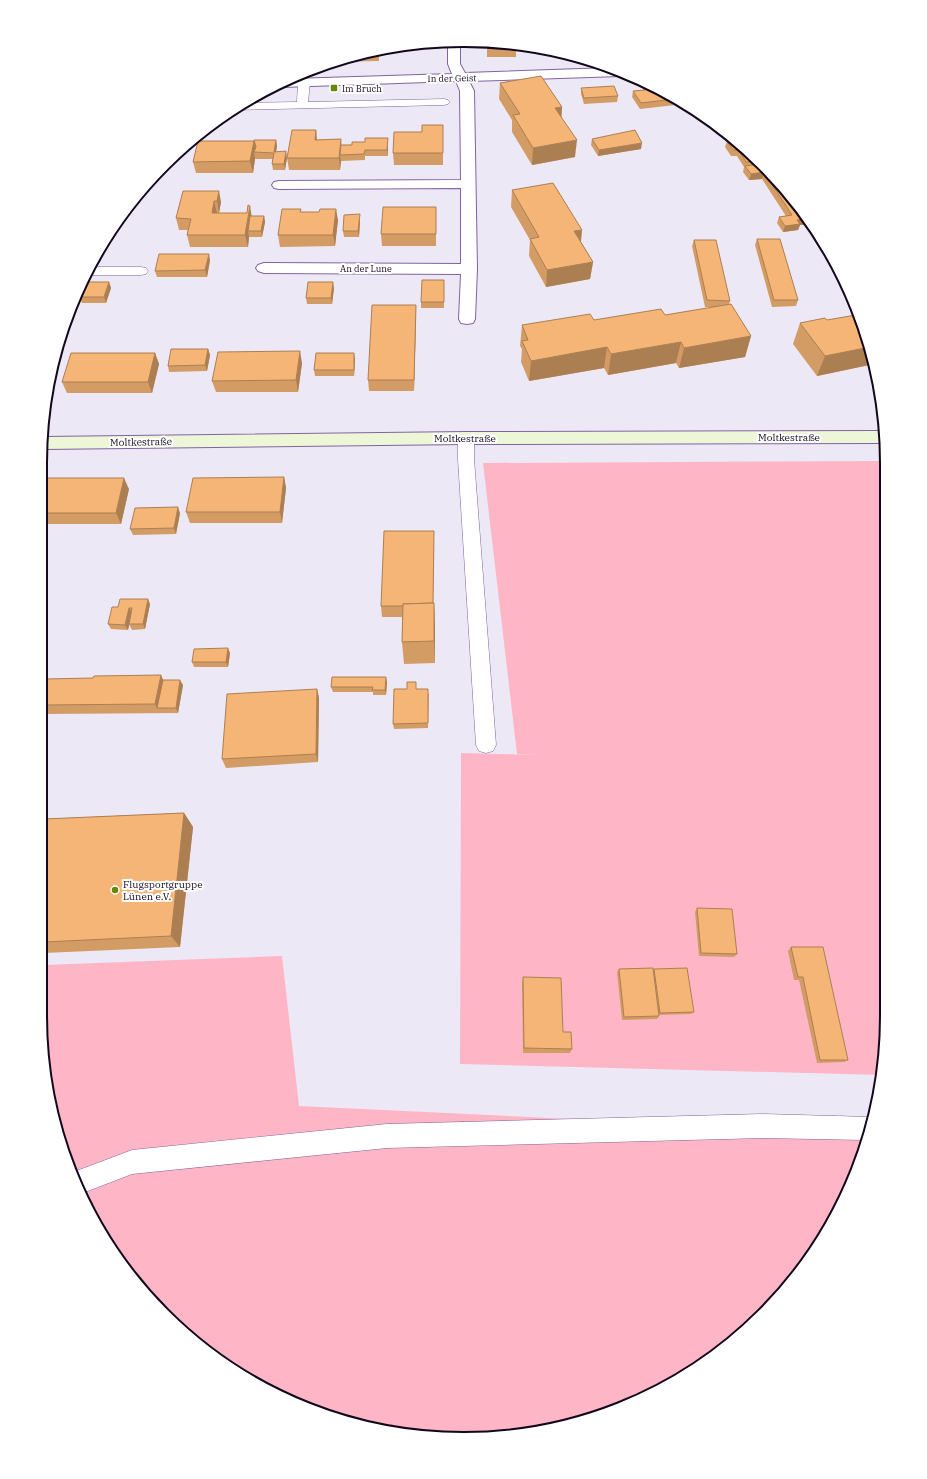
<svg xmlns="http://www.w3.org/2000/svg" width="927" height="1479" viewBox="0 0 927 1479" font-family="'IBM Plex Serif',serif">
  <rect width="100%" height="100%" fill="#ede8f5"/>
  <!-- green -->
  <g fill="#feb6c6">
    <polygon points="886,461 882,1075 460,1064 461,753 539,755 517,754 483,463"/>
    <polygon points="282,956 299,1106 867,1133 855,1177 800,1273 763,1315 699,1367 599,1417 519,1435 463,1439 381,1431 328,1417 276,1395 206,1352 127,1273 84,1203 62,1151 44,1071 44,965"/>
  </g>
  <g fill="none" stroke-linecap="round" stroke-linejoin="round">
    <defs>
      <g id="lane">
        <polygon points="304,79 310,82 308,102 444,99 448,100 450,102 448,104 444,105 234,110 242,103 297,102 298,82"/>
        <polygon points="92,267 141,267 146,268 148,271 146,274 141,275 88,275"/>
        <polygon points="466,433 471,434 474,438 474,459 496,745 493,751 486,753 479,751 476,745 458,459 458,438 461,434"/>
        <polygon points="763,1114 871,1117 865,1140 763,1138 387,1148 132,1174 80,1194 71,1173 132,1150 387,1124"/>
      </g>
      <polygon id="street" points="448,42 460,42 460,64 465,73 610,68 625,74 620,76 469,81 474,91 477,269 475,319 473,323 467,324 461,323 459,319 461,274 264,273 258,271 256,268 258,265 264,263 461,264 461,188 279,189 274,188 272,185 274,182 279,181 461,180 460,91 456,81 283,87 278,85 291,79 452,74 448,64"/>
      <polygon id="secondary" points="885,431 886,443 466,444 44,449 44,437 466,432"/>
    </defs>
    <!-- lane casing -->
    <use href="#lane" stroke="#8064a0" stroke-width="1"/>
    <!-- street casing -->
    <use href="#street" stroke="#8064a0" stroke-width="2"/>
    <!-- secondary casing -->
    <use href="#secondary" stroke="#8064a0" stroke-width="2"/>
    <!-- lane -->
    <use href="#lane" fill="#fff" fill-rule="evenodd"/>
    <!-- street -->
    <use href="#street" fill="#fff" fill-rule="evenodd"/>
    <!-- secondary -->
    <use href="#secondary" fill="#edf7d8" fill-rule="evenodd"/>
  </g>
  <!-- wall -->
  <g fill="#d39c65">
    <polygon points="487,41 491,41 516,45 516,57 487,57"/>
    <polygon points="421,43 421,47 395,47 408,44"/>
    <polygon points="537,48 573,54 575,55 538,55"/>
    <polygon points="379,50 379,61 328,62"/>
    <polygon points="500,83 562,107 561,118 575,157 532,165 512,132 512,120 499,99"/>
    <polygon points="654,86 684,104 640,109 632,97 633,91 643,90 643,87"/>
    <polygon points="581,88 618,96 617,102 584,104 581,94"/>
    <polygon points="443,125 443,165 394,165 393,153 422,132"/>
    <polygon points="316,130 317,140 341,139 341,145 388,144 388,156 365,156 365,160 341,161 340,170 289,170 287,158"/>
    <polygon points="731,137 782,184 810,224 800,225 798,230 783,232 777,223 779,217 786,216 762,179 749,180 743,172 744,167 737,156 731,156 725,147 727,141 730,141"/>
    <polygon points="592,139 641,149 598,156 591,145"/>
    <polygon points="276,140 277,146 276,152 287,158 285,170 273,170 272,164 273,159 255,159 253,173 196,173 193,162 254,141"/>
    <polygon points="512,190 582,230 581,242 593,262 590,279 546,287 529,256 530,240 511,207"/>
    <polygon points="183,191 221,202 219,213 252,216 264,216 265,222 262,237 249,237 248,247 190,247 187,235 188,230 179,230 176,218"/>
    <polygon points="301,209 301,212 319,212 338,220 335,246 280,247 278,235"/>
    <polygon points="436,218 436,246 382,246 381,234"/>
    <polygon points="360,221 359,237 344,237 343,231"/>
    <polygon points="757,239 798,300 796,306 772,307 755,245"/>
    <polygon points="694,240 730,301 729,304 751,336 745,357 679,368 676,363 608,375 604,368 529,381 521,362 522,349 520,346 522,325 665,315 714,307 705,307 692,246"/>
    <polygon points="210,260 207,277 157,277 155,271"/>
    <polygon points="444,280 444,308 421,308 421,302"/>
    <polygon points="109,282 111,288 106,303 82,303 79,297"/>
    <polygon points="334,288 332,304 307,304 306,298"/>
    <polygon points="416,305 416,317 414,391 369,391 368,380"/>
    <polygon points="856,314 873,354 874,364 817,376 793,344 800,323 827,320 855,315"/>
    <polygon points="208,349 210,355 207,371 169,372 168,366"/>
    <polygon points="155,353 159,364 152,393 67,393 62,382"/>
    <polygon points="355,359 354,376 315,376 314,370"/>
    <polygon points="302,363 298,392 216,392 212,381"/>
    <polygon points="284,477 286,488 282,523 190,523 186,512"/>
    <polygon points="44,478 129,489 121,524 44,524"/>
    <polygon points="180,513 176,534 133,535 130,529"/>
    <polygon points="434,531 433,603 434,603 435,626 435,663 404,664 402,642 402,617 382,617 381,606"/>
    <polygon points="150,604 145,629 132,630 129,624 130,620 128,630 111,629 108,624 118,607"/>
    <polygon points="230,653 228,667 194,667 192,662"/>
    <polygon points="161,675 163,680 183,685 178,713 45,714 44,712 44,685 93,678"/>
    <polygon points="387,682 386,695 373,695 373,692 333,692 331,687"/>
    <polygon points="317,689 319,698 318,762 226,768 222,759"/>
    <polygon points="416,689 429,694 428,728 394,729 393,724"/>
    <polygon points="184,813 193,827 180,947 44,953 44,819"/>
    <polygon points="697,908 737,954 734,957 699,956 695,912"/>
    <polygon points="791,947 848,1060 844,1062 817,1063 799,980 794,980 788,951"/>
    <polygon points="619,969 653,971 654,969 694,1012 691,1014 659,1015 659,1016 657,1019 622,1020 617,972"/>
    <polygon points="523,977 563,1032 572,1049 570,1053 523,1053 522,983"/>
  </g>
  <!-- shaded-wall -->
  <g fill="#ac7f53">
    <polygon points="562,107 561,124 555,108"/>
    <polygon points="316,130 317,142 315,140"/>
    <polygon points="388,138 388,156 387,150"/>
    <polygon points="341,139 342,151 340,155 341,161 340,170 339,158"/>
    <polygon points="276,140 277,146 275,158 274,152"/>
    <polygon points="577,140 575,157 532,165 533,148"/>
    <polygon points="254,141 257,152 254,152 255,159 253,173 250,161"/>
    <polygon points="642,143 641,149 598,156 599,150"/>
    <polygon points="286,151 287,158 285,170 284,164"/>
    <polygon points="764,172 762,179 749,180 751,174"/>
    <polygon points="219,191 221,202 219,213 217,201"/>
    <polygon points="214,201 217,213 212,213"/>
    <polygon points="250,206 252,218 248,231 249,237 248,247 245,235"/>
    <polygon points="336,209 338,220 335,246 333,235"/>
    <polygon points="360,214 360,221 359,237 358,231"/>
    <polygon points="264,216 265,222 262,237 261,231"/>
    <polygon points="806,218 810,224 800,225 798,230 783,232 785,226 797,220"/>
    <polygon points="582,230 580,247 574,231"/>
    <polygon points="209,254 210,260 207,277 205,270"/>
    <polygon points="593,262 590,279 546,287 547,270"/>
    <polygon points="109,282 111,288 106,303 104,297"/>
    <polygon points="333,282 334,288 332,304 331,298"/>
    <polygon points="416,305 416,317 414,391 414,380"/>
    <polygon points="751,336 745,357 679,368 684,348"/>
    <polygon points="681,342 676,363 608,375 611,354"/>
    <polygon points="607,347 604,368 529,381 531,361"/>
    <polygon points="870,347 873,354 874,364 817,376 825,356"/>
    <polygon points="208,349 210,355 207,371 205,365"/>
    <polygon points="300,351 302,363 298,392 296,380"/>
    <polygon points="155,353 159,364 152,393 148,382"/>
    <polygon points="354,353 355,359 354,376"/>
    <polygon points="284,477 286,488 282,523 280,512"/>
    <polygon points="124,478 129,489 121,524 116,513"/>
    <polygon points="178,507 180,513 176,534 174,528"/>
    <polygon points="434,531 434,542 433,617 433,606"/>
    <polygon points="148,599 150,604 145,629 143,624"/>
    <polygon points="434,603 435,626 435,663 434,641"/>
    <polygon points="129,608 132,613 128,630 125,625"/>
    <polygon points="228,648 230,653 228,667 226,662"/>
    <polygon points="161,675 165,685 157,708 155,704"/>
    <polygon points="386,677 387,682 386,695 385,690"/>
    <polygon points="180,680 183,685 178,713 176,708"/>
    <polygon points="317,689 319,698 318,762 316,754"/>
    <polygon points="184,813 193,827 180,947 171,936"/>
  </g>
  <!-- building -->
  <g fill="#f5b576" stroke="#ac7f53">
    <polygon points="487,41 491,41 516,45 488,45"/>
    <polygon points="541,76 562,107 555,108 577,140 533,148 513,115 520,114 500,83"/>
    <polygon points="614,86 618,96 584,98 581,88"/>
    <polygon points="654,86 675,99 641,103 633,91 645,90 643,87"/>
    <polygon points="422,125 443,125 443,153 393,153 394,132 422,132"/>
    <polygon points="292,130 316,130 315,140 341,139 339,158 287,158"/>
    <polygon points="635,130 642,143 599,150 592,139"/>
    <polygon points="731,137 757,161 746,162 739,150 733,150 727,141 733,140"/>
    <polygon points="365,138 388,138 387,150 365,150 364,154 340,155 341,145 352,145 352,142 365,142"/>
    <polygon points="254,140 276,140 274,152 286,151 284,164 272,164 274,153 254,152 256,147"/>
    <polygon points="198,141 254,141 250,161 193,162"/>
    <polygon points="760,164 782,184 806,218 797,220 800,224 785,226 779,217 792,215 764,172 751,174 745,166"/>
    <polygon points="553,183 582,230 574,231 593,262 547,270 530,239 539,237 512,190"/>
    <polygon points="183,191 219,191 217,201 214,201 212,213 247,213 248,205 250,206 245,235 187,235 191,219 176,218"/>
    <polygon points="383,207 436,207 436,234 381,234"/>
    <polygon points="282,209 301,209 300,212 319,212 320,209 336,209 333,235 278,235"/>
    <polygon points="360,214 358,231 343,231 344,215"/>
    <polygon points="250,216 264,216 261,231 248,231"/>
    <polygon points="757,239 780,239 798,300 774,300"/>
    <polygon points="694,240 716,240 730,301 707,300"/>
    <polygon points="159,254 209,254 205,270 155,271"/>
    <polygon points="422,280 444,280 444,302 421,302"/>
    <polygon points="85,282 109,282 104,297 79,297"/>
    <polygon points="308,282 333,282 331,298 306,298"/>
    <polygon points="731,304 751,336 684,348 681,342 611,354 607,347 531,361 522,341 528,340 522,325 590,314 594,320 661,309 665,315"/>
    <polygon points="372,305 416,305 414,380 368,380"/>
    <polygon points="856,315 870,347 825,356 800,323 825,318 827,320"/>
    <polygon points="171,349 208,349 205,365 168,366"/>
    <polygon points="300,351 296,380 212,381 218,352"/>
    <polygon points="71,353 155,353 148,382 62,382"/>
    <polygon points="316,353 354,353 354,370 314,370"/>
    <polygon points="284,477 280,512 186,512 193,478"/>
    <polygon points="44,478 124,478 116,513 44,513"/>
    <polygon points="178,507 174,528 130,529 135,508"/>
    <polygon points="384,531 434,531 433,603 403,604 403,606 381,606"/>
    <polygon points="120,599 148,599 143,624 129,624 132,608 129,608 125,625 108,624 112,607 118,607"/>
    <polygon points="434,603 434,641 402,642 403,604"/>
    <polygon points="228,648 226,662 192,662 194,649"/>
    <polygon points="161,675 155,704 44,705 44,685 45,679 93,678 94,676"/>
    <polygon points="332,677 386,677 385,690 372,690 373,687 331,687"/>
    <polygon points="163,680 180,680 176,708 157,708"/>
    <polygon points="407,682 416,682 416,689 428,689 428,723 393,724 394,689 407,689"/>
    <polygon points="317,689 316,754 222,759 227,694"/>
    <polygon points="184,813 171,936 44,942 44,819"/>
    <polygon points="697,908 732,909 737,954 701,953"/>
    <polygon points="791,947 823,947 848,1060 820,1060 803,977 798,977"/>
    <polygon points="653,968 659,1016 624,1017 619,969"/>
    <polygon points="687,968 694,1012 660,1013 654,969"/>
    <polygon points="523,977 561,978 563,1032 571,1032 572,1049 524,1048"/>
  </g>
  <!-- markers -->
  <g fill="#688804" stroke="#fff" stroke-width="1.5">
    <rect x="330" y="84" width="8" height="8" rx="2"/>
    <circle cx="115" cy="890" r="4"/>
  </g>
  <g text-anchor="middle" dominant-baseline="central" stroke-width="4" stroke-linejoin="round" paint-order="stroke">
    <!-- far-street labels -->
    <g font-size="9" fill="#12071d" stroke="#fff">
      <text transform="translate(452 78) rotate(-1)">In der Geist</text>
      <text x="366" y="268">An der Lune</text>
    </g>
    <!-- far-poi labels -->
    <g font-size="9" fill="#12071d" stroke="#fff" text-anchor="start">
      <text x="342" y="88">Im Bruch</text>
    </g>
    <!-- street labels -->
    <g font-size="10" fill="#12071d" stroke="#fff">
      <text x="789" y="437">Moltkestraße</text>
      <text x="465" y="438">Moltkestraße</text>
      <text transform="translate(141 442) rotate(-1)">Moltkestraße</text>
    </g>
    <!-- poi labels -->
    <g font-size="10" fill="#12071d" stroke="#fff" text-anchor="start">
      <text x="123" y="884">Flugsportgruppe<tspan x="123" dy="12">Lünen e.V.</tspan></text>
    </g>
  </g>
  <!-- crop -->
  <path d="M0 0H927V1479H0ZM463 47H464A416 416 0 0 1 880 463V1016A416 416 0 0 1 464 1432H463A416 416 0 0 1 47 1016V463A416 416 0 0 1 463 47Z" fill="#fff" fill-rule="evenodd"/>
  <path fill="none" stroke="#12071d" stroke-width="2" d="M463 47H464A416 416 0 0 1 880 463V1016A416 416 0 0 1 464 1432H463A416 416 0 0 1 47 1016V463A416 416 0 0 1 463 47Z"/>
</svg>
